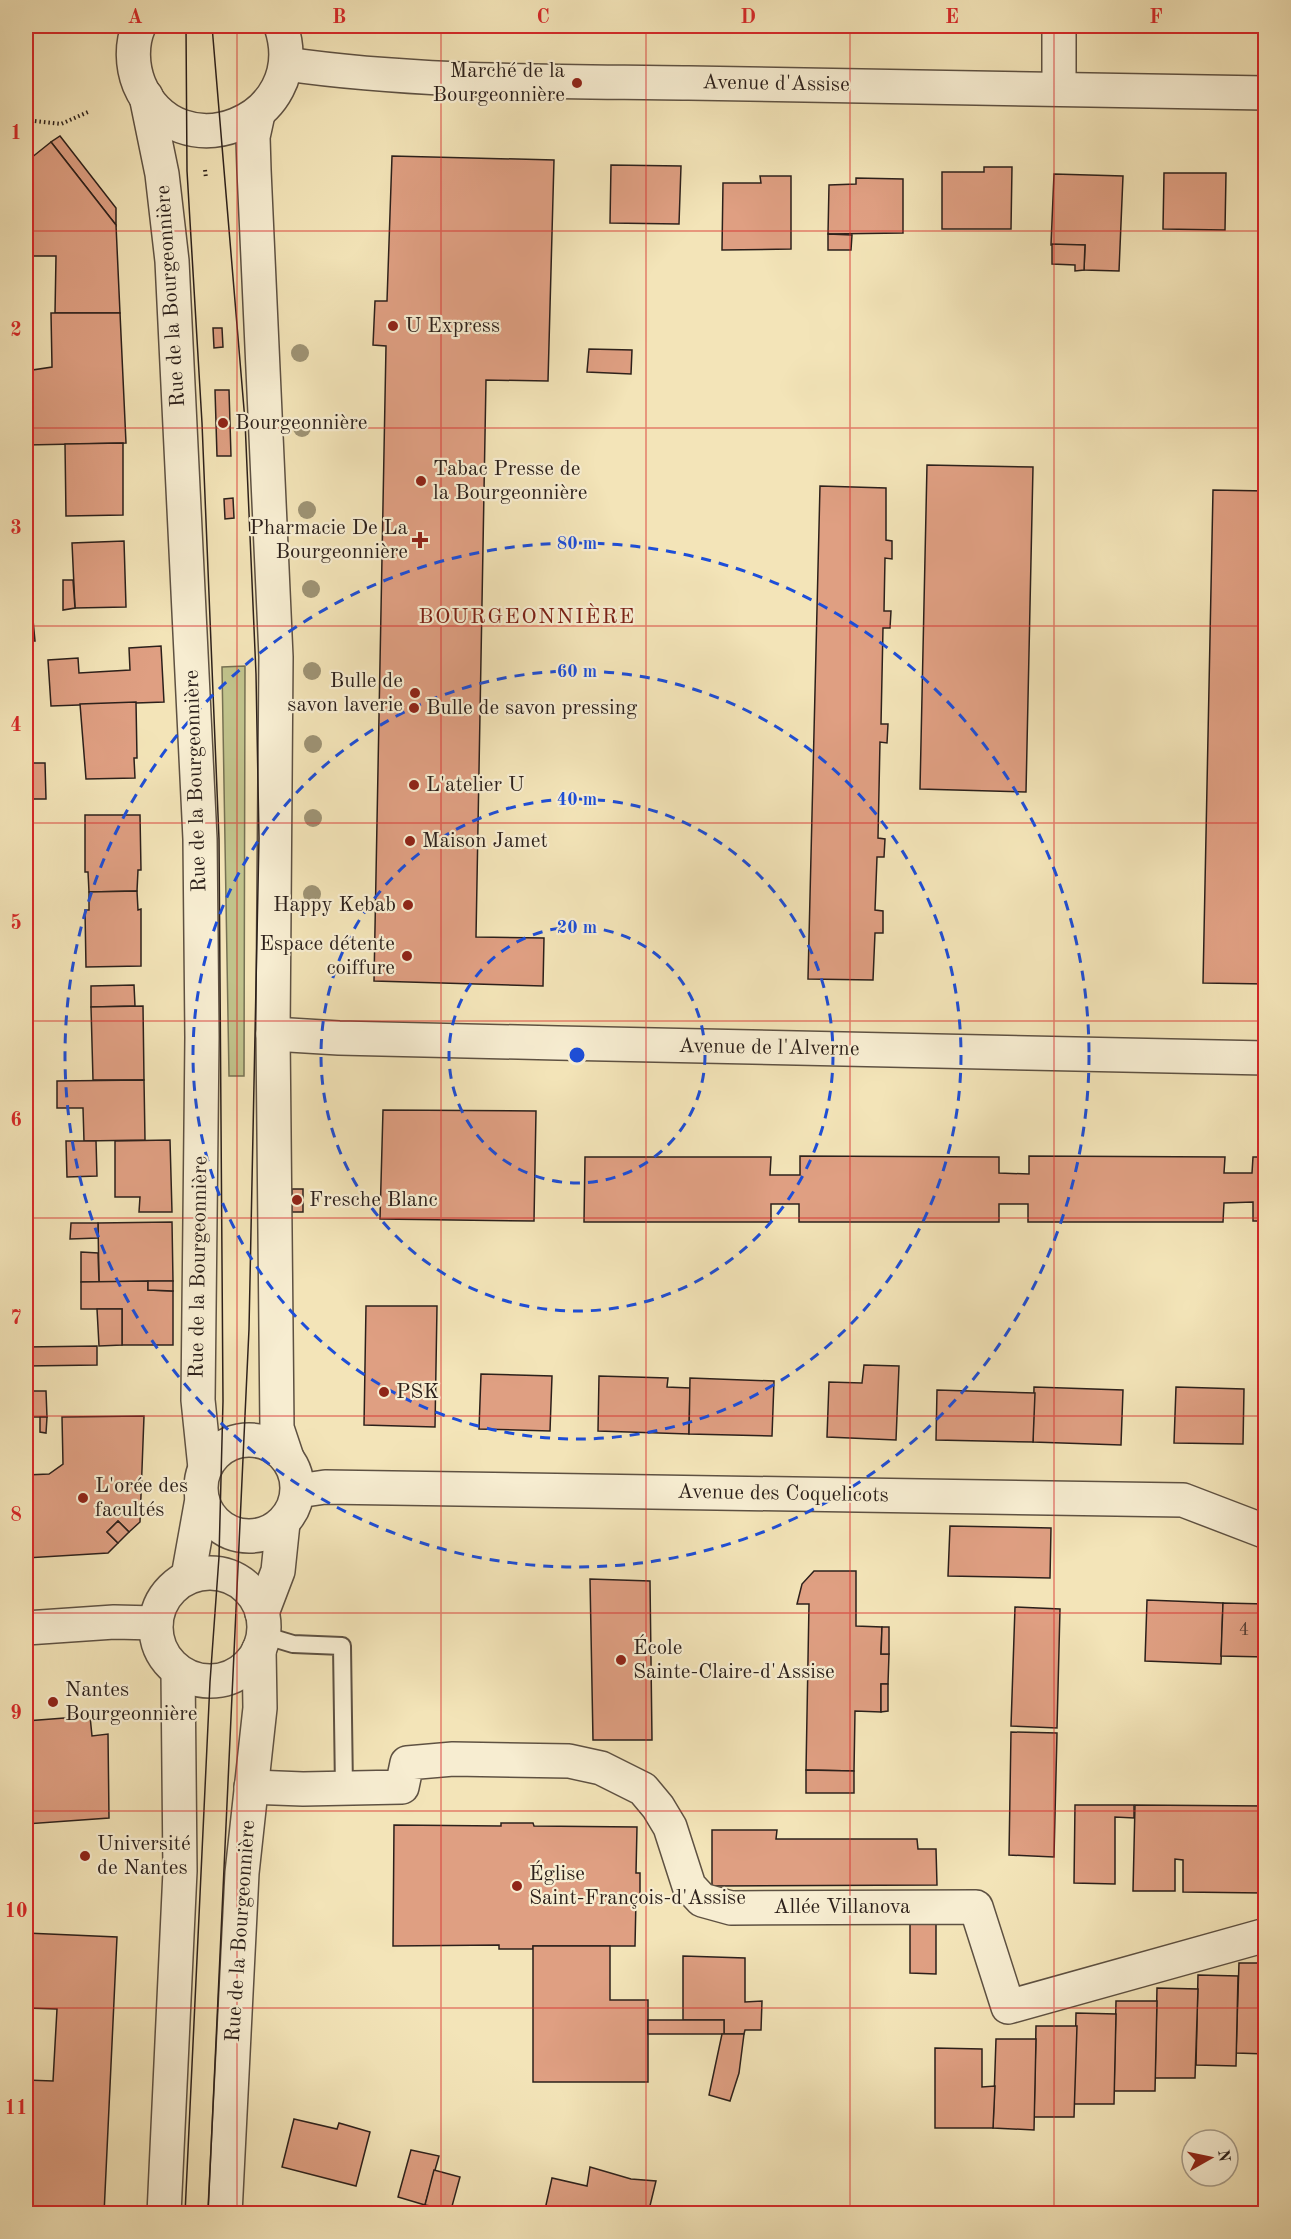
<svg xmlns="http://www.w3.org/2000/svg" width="1291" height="2239" viewBox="0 0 1291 2239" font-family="'Old Standard TT',serif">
  <rect width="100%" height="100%" fill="#f3e4b8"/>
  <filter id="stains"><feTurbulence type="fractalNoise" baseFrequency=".00333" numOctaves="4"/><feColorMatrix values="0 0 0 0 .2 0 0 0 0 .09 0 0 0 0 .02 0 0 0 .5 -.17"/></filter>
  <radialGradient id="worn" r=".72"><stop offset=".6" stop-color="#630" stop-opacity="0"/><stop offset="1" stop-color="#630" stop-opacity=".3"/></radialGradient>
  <!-- green -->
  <polygon fill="#c0c28b" stroke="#767153" stroke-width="1.5" points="245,666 244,1076 229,1076 222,667"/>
  <!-- building -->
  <g fill="#df9f82" stroke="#2c201b" stroke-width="1.5">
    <polygon points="60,136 116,208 116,225 51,142"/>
    <polygon points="51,142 116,225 120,313 55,313 56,256 26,256 26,162"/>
    <polygon points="392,156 554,160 548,381 486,380 476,937 544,938 543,986 374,981 386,346 373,345 375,301 387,301"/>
    <polygon points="611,165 681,166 679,224 610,223"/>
    <polygon points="984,167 1012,167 1011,229 942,229 942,172 984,172"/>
    <polygon points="1265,172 1266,230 1264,230"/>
    <polygon points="1164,173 1226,173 1225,230 1163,229"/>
    <polygon points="1054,174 1123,176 1119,271 1084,270 1085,245 1051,245"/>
    <polygon points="760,176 791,176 791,249 722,250 723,183 761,183"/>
    <polygon points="856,178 903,179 903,233 828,234 829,185 856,184"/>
    <polygon points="828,234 852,235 851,250 828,250"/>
    <polygon points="1052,244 1085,245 1084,270 1075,271 1075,265 1052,264"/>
    <polygon points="51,313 120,313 126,443 26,445 26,371 52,367"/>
    <polygon points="213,328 222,328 223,347 214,348"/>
    <polygon points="589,349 632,350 631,374 587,372"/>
    <polygon points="215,390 229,390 231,456 217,456"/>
    <polygon points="123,443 123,515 66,516 65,444"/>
    <polygon points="927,465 1033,467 1026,792 920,789"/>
    <polygon points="820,486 886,488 886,540 892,541 892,559 885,558 884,611 891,611 890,628 883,628 881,724 888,724 887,743 880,742 878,838 885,839 884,857 877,857 875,910 883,911 883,933 875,933 873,980 808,979"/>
    <polygon points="1213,490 1266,491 1266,984 1203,983"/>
    <polygon points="233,498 234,518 225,519 224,499"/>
    <polygon points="124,541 126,607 75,608 72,543"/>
    <polygon points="63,580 73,580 75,608 63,610"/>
    <polygon points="26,620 33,620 35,641 26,641"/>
    <polygon points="161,646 164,702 51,706 48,660 78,658 79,673 130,670 129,648"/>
    <polygon points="136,702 137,758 134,758 135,778 86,779 80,704"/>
    <polygon points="26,763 45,763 46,799 26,799"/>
    <polygon points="85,815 140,815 141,870 138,870 137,891 89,892 88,872 85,872"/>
    <polygon points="137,891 138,910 141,909 141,966 86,967 85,910 89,910 89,892"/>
    <polygon points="134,985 135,1006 91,1007 91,986"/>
    <polygon points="143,1006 144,1080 93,1080 91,1007"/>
    <polygon points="144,1080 145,1140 84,1141 83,1108 57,1108 57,1081"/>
    <polygon points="383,1110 536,1111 534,1221 380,1219"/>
    <polygon points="170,1140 172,1212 139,1212 140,1197 115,1197 115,1141"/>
    <polygon points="66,1141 96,1141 97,1176 67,1177"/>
    <polygon points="800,1156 999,1157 999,1173 1029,1174 1029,1156 1225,1157 1224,1173 1252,1173 1253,1157 1266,1157 1266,1221 1253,1221 1253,1202 1224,1203 1223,1222 1028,1222 1028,1204 999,1204 999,1222 799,1222 799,1204 771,1204 771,1222 584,1222 585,1157 771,1157 770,1175 800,1175"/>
    <rect x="292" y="1189" width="11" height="23"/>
    <polygon points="172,1222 173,1281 99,1282 98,1223"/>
    <polygon points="71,1223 98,1223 98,1238 70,1239"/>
    <polygon points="81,1252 98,1253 99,1282 81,1282"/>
    <polygon points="148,1281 148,1290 173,1291 173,1345 122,1345 122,1309 81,1309 81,1282"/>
    <polygon points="148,1281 173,1281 173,1291 148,1290"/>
    <polygon points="366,1306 437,1306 435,1427 364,1425"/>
    <polygon points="97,1309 122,1309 122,1345 99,1346"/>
    <polygon points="97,1346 97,1365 26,1366 26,1347"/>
    <polygon points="864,1365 899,1366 896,1440 827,1437 829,1382 862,1383"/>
    <polygon points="481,1374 552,1376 550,1431 479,1429"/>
    <polygon points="599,1376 668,1378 667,1387 690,1388 689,1434 598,1431"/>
    <polygon points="690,1378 774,1381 772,1436 689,1434"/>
    <polygon points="1034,1387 1123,1390 1121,1445 1033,1442"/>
    <polygon points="1176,1387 1244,1389 1243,1444 1174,1443"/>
    <polygon points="937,1390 1035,1393 1033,1442 936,1440"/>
    <polygon points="26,1391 46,1391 47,1417 26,1417"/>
    <polygon points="144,1416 140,1522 129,1532 118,1521 107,1532 118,1543 108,1553 26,1558 26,1475 49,1474 63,1464 62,1417"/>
    <polygon points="40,1417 47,1417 46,1433 40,1432"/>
    <polygon points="118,1521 129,1532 118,1543 107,1532"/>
    <polygon points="950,1526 1051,1528 1050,1578 948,1576"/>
    <polygon points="814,1571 856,1571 856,1626 882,1627 881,1654 889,1654 888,1684 881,1684 881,1712 855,1711 854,1771 806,1770 809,1604 797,1604 802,1584"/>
    <polygon points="590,1579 650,1581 652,1740 593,1740"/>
    <polygon points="1147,1600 1223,1603 1221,1664 1145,1661"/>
    <polygon points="1223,1603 1266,1604 1266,1657 1221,1656"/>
    <polygon points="1015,1607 1060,1609 1057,1728 1011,1726"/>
    <polygon points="882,1627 889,1627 889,1654 881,1654"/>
    <polygon points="881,1684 888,1684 888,1711 881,1712"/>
    <polygon points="90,1716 92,1736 108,1734 109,1818 26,1824 26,1721"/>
    <polygon points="1011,1732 1057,1733 1054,1857 1009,1855"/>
    <polygon points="806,1770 854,1771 854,1793 806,1793"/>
    <polygon points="1075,1805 1134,1805 1134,1818 1115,1817 1115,1884 1074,1883"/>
    <polygon points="1135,1805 1266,1806 1266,1860 1263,1860 1263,1893 1183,1892 1183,1860 1175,1859 1175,1891 1133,1891"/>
    <polygon points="501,1823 533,1823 534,1826 637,1827 636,1873 640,1873 640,1898 636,1899 635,1946 533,1946 533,1949 499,1949 499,1945 393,1946 394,1825 501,1826"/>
    <polygon points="712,1830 777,1830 776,1839 917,1839 918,1849 936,1849 937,1885 712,1886"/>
    <polygon points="910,1922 936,1923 936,1974 910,1973"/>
    <polygon points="26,1933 117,1937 104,2214 26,2214 26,2080 53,2081 57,2009 26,2008"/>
    <polygon points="533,1946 610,1946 610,2000 648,2000 648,2082 533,2082"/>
    <polygon points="683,1956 745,1958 745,2002 762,2001 761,2030 745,2030 744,2034 724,2034 724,2020 683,2020"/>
    <polygon points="1239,1963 1266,1963 1266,2054 1236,2053"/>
    <polygon points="1198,1975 1238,1976 1236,2066 1196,2065"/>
    <polygon points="1157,1988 1198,1989 1195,2078 1155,2078"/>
    <polygon points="1116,2001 1157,2001 1155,2091 1114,2091"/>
    <polygon points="1076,2013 1116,2014 1114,2104 1074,2104"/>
    <rect x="648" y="2020" width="76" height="14"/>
    <polygon points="1036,2026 1077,2026 1074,2117 1034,2117"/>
    <polygon points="722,2034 744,2034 739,2073 730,2101 709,2095"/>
    <polygon points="996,2039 1036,2039 1034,2130 993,2128"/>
    <polygon points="935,2048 982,2049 982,2087 995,2086 993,2128 935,2128"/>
    <polygon points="294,2119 337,2129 339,2123 370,2132 356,2186 282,2167"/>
    <polygon points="411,2150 439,2156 425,2205 398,2197"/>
    <polygon points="590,2167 631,2179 656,2181 648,2214 544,2214 552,2178 587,2186"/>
    <polygon points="434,2170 460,2177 451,2210 425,2205"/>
  </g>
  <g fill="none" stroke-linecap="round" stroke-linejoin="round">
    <defs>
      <polyline id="service" points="263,1635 293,1644 342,1646 344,1789"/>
      <g id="minor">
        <path d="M286,64c133,19 269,17 403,19 192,2 384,5 577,10"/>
        <polyline points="1059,88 1059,26"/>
        <polyline points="273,1034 339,1038 558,1043 1266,1058"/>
        <polyline points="298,1491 325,1487 1183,1500 1264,1531"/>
        <polyline points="26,1628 114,1622 156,1623"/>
        <polyline points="251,1787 303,1789 402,1787 407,1763 453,1759 569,1761 601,1768 643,1789 658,1807 670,1827 689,1886 702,1900 731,1908 976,1907 1008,2007 1266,1935"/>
      </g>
      <g id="tertiary">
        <path d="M139,26c-8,18 -7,40 0,58 38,90 174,38 142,-58"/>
        <polyline points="146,96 162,174 172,261 200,839 202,1037 198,1400 205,1468"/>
        <polyline points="258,114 253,137 254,170 276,657 273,1034 277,1428 287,1458"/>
        <circle cx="249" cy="1488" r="48"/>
        <circle cx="210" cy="1627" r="54"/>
        <polyline points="188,1577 202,1499"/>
        <polyline points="262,1613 278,1571 283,1523"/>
        <polyline points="164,2214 180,1871 178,1671"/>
        <polyline points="225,2214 242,1873 260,1708 259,1649"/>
      </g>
    </defs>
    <!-- service casing -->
    <use href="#service" stroke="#5e5142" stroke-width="20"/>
    <!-- minor casing -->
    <use href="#minor" stroke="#5e5142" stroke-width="36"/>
    <!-- tertiary casing -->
    <use href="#tertiary" stroke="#5e5142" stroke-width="36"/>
    <!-- path -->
    <g stroke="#2c201b" stroke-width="4" stroke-dasharray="1.5 3" stroke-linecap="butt">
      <polyline points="26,120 61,124 88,112"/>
      <polyline points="205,170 206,178"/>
    </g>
    <!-- service -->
    <use href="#service" stroke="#f7edd1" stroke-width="16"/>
    <!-- minor -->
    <use href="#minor" stroke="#f7edd1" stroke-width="33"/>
    <!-- tertiary -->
    <use href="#tertiary" stroke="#f7edd1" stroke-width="33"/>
    <!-- tram -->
    <g stroke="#2c201b" stroke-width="1.5">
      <polyline points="185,2214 210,1682 219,1557 223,1401 219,839 202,423 187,171 186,26"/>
      <polyline points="208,2214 249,1329 259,838 256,674 245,421 212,26"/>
    </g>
  </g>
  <!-- trees -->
  <g fill="#9e9374">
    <circle cx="300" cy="353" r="9"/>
    <circle cx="302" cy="428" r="9"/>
    <circle cx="307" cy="510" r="9"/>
    <circle cx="311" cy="589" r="9"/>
    <circle cx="312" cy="671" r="9"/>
    <circle cx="313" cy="744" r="9"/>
    <circle cx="313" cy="818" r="9"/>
    <circle cx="312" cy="894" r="9"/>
  </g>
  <!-- grid -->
  <path fill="none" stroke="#d62828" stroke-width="1.5" stroke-opacity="0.55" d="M237,26v2188M441,26v2188M646,26v2188M850,26v2188M1054,26v2188M26,231h1240M26,428h1240M26,626h1240M26,823h1240M26,1021h1240M26,1218h1240M26,1416h1240M26,1613h1240M26,1811h1240M26,2008h1240"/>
  <!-- distance rings -->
  <g fill="none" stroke="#1d4ed8" stroke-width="3" stroke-dasharray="10 8">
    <circle cx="577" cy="1055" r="128"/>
    <circle cx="577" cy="1055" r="256"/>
    <circle cx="577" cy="1055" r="384"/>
    <circle cx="577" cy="1055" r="512"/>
  </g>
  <!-- markers -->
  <g fill="#8f2418" stroke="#f7edd1" stroke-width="2">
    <circle cx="577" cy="83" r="6"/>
    <circle cx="393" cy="326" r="6"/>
    <circle cx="223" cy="423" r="6"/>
    <circle cx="421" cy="481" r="6"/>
    <path d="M417 531h6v6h6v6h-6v6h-6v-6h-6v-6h6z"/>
    <circle cx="415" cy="693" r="6"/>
    <circle cx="414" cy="708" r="6"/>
    <circle cx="414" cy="785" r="6"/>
    <circle cx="410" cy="841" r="6"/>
    <circle cx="408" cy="905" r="6"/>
    <circle cx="407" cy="956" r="6"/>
    <circle cx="297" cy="1200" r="6"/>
    <circle cx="384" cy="1392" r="6"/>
    <circle cx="83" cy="1498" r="6"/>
    <circle cx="621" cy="1660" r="6"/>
    <circle cx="53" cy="1702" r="6"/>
    <circle cx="85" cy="1856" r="6"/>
    <circle cx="517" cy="1886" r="6"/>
  </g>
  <g text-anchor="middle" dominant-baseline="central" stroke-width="4.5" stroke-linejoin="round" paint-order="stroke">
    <!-- number labels -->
    <g font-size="18" fill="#594035">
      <text x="1244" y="1630">4</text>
    </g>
    <!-- poi labels -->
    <g font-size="21" fill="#2c201b" stroke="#f7edd1" text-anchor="start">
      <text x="565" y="71" text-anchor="end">Marché de la<tspan x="565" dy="24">Bourgeonnière</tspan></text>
      <text x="405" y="326">U Express</text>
      <text x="235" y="423">Bourgeonnière</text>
      <text x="433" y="469">Tabac Presse de<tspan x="433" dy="24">la Bourgeonnière</tspan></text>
      <text x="408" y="528" text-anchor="end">Pharmacie De La<tspan x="408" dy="24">Bourgeonnière</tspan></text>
      <text x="403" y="681" text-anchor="end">Bulle de<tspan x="403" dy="24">savon laverie</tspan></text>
      <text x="426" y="708">Bulle de savon pressing</text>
      <text x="426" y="785">L'atelier U</text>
      <text x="422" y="841">Maison Jamet</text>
      <text x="396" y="905" text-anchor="end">Happy Kebab</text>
      <text x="395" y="944" text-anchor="end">Espace détente<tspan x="395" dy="24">coiffure</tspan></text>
      <text x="309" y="1200">Fresche Blanc</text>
      <text x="396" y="1392">PSK</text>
      <text x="95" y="1486">L'orée des<tspan x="95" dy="24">facultés</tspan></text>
      <text x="633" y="1648">École<tspan x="633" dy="24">Sainte-Claire-d'Assise</tspan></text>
      <text x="65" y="1690">Nantes<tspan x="65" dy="24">Bourgeonnière</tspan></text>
      <text x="97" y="1844">Université<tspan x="97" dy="24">de Nantes</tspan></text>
      <text x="529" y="1874">Église<tspan x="529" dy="24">Saint-François-d'Assise</tspan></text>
    </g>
    <!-- street labels -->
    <g font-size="21" fill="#2c201b" stroke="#f7edd1">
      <text transform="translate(776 84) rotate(1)">Avenue d'Assise</text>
      <text transform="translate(171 296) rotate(-94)">Rue de la Bourgeonnière</text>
      <text transform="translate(196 781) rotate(-92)">Rue de la Bourgeonnière</text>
      <text transform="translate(769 1048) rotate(1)">Avenue de l'Alverne</text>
      <text transform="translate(199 1267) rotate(-89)">Rue de la Bourgeonnière</text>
      <text transform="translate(783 1494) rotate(1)">Avenue des Coquelicots</text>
      <text x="842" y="1907">Allée Villanova</text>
      <text transform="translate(241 1931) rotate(-86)">Rue de la Bourgeonnière</text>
    </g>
    <!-- neighbourhood labels -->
    <g font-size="22" letter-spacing="1.5" fill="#7a1f14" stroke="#f7edd1">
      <text x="527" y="617">BOURGEONNIÈRE</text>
    </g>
  </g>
  <circle cx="577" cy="1055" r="9" fill="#1d4ed8" stroke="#f7edd1" stroke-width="3"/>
  <g font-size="18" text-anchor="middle" font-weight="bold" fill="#1d4ed8" stroke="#f7edd1" stroke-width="4.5" stroke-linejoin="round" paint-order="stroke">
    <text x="577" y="549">80 m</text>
    <text x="577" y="677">60 m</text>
    <text x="577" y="805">40 m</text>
    <text x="577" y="933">20 m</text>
  </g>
  <!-- margin -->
  <rect width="1291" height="2239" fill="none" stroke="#f3e4b8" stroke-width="66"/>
  <!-- north arrow -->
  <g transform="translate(1210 2158) rotate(81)"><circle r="28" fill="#f7edd1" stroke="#a69b88" stroke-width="1.5"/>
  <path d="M0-4.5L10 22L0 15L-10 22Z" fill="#8f2418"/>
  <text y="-9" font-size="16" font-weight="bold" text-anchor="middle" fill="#2c201b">N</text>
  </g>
  <rect x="33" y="33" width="1225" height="2173" fill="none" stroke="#d62828" stroke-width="2"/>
  <g font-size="20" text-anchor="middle" font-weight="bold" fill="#d62828">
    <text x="135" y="23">A</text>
    <text x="339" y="23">B</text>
    <text x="543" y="23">C</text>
    <text x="748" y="23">D</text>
    <text x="952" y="23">E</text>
    <text x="1156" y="23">F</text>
    <text x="16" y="139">1</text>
    <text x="16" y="336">2</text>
    <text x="16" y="534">3</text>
    <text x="16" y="731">4</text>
    <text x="16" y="929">5</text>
    <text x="16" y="1126">6</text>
    <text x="16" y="1324">7</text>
    <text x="16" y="1521">8</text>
    <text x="16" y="1719">9</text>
    <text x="16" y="1917">10</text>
    <text x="16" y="2114">11</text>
  </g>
  <rect width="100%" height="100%" filter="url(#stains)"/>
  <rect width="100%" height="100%" fill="url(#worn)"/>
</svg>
